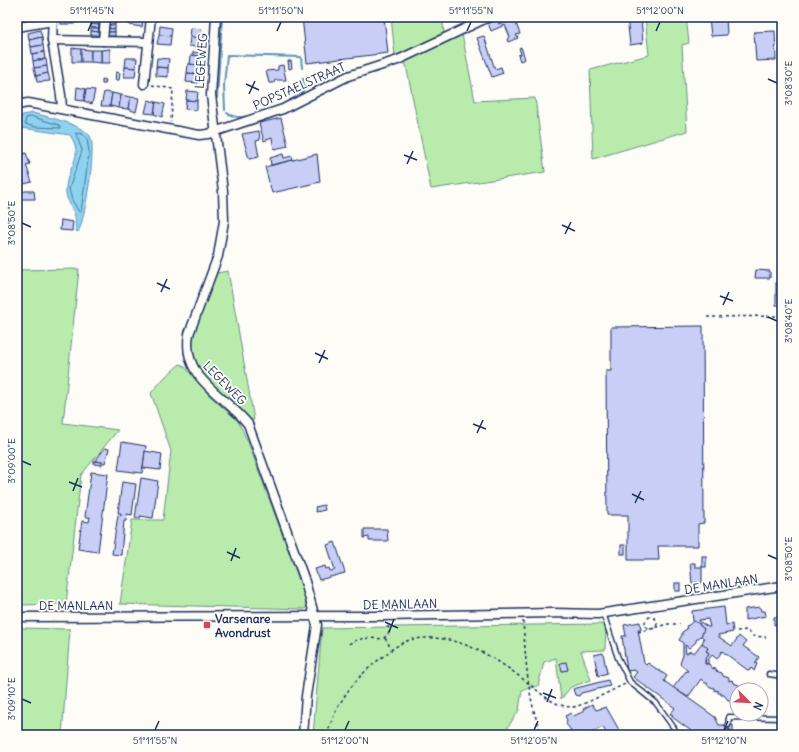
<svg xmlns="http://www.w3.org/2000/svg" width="799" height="752" viewBox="0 0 799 752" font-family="Delius,sans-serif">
  <rect width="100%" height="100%" fill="#fdfcf7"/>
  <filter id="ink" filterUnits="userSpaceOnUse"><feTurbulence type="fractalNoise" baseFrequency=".025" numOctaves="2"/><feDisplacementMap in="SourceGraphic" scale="8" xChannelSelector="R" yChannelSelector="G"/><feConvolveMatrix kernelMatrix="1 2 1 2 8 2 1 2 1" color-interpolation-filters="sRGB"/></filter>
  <g filter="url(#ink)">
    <!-- green -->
    <g fill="#b9ecac" stroke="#6a8e85">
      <polygon points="391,17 442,17 444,33 395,56"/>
      <polygon points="645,17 686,17 689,43 682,45 687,131 593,159 590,70 649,55"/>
      <polygon points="462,34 475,101 535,98 545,172 431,189 405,60"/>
      <polygon points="79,269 63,423 118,430 81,475 66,604 17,605 17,270"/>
      <path d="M228,271l26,149h-3c-18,-16 -42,-33 -55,-53 -14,-22 13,-72 21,-94z"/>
      <polygon points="180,364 184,366 210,396 238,421 248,442 307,601 307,606 305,609 120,604 132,520 163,520 171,451 151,393 165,377"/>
      <polygon points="606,624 605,650 581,651 591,680 571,687 561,699 556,658 544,662 538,686 522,690 519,710 508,727 510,735 313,735 322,628"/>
      <polygon points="17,628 70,629 62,735 17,735"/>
    </g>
    <!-- water -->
    <path fill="#8dd3ef" stroke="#5f91b5" d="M33,113c15,4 48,11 57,23 7,9 -5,85 -12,96l-2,-1c-1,-5 0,-10 -1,-15 -3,-10 -11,-19 -9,-29 2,-23 19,-29 4,-52l-48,-7 -2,-6 2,-7z"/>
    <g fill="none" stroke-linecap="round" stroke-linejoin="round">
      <!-- shore -->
      <g stroke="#497198" stroke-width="1">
        <polygon points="33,117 59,125 61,128 35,127 25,124 26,118"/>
        <polygon points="76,133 82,134 87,138 89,153 81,211 79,212 72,200 69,189 82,151"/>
      </g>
      <!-- stream -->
      <g stroke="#5f91b5" stroke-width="2">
        <polyline points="301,96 304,88 303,78"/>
        <polyline points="217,98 222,17"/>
        <polyline points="225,110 224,85 227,55 301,57 302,68"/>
        <path d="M227,113c13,9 26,1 40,-3"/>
      </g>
    </g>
    <!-- building -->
    <g fill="#c9cef6" stroke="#1b2f5e" fill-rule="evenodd">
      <rect x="61" y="17" width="13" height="7"/>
      <polygon points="92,17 99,17 99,25 91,24"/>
      <polygon points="130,17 143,17 143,19"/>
      <polygon points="191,17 205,17 203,19"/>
      <polygon points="302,17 384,17 388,53 307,63"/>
      <polygon points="627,17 641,17 643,43 630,45"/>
      <polygon points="709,17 726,17 727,35 711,36"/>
      <polygon points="108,18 116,18 116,22 108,21"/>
      <polygon points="130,18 143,19 142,27 129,25"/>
      <polygon points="514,18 520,34 516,35 518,38 508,42 507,39 510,37 505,25 491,31 488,23 497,20 499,24"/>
      <polygon points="108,21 116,22 115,25 108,25"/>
      <polygon points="91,24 99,25 99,28 91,28"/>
      <polygon points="108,25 115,25 115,29 107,28"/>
      <polygon points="160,26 172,28 171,36 159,35"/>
      <polygon points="91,28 99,28 99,32 91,31"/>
      <polygon points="107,28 115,29 115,32 107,32"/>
      <polygon points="191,28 202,29 201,38 190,37"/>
      <polygon points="40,30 42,37 29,40 28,33"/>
      <polygon points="91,31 99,32 99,35 91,35"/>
      <polygon points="775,31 776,60 756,61 754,32"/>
      <rect x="107" y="32" width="8" height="4"/>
      <polygon points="159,35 171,36 170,45 157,44"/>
      <polygon points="484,36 495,69 501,67 503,73 492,77 477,38"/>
      <polygon points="42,37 43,45 31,47 29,40"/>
      <polygon points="190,37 201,38 200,47 189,46"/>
      <polygon points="43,45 44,52 32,54 31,47"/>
      <polygon points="521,47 525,59 520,61 518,55 521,54 519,48"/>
      <polygon points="72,48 81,49 81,62 72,62"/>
      <polygon points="81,49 91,50 91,62 81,62"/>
      <polygon points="110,49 110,63 101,63 101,50"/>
      <polygon points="91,50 101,50 101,63 91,62"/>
      <polygon points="44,52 45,59 33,61 32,54"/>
      <polygon points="193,52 200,53 199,56 193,56"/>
      <polygon points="191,55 202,56 201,66 190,64"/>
      <polygon points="126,58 137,58 136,68 125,67"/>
      <polygon points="157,58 169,59 168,68 156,67"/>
      <polygon points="46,59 47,66 34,68 33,61"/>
      <polygon points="288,61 291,61 292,68 289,69"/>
      <polygon points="188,64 199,65 198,74 187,73"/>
      <polygon points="283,65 286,80 275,80 274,83 269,83 266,71 278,70 278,66"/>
      <polygon points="47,66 48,73 36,76 34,68"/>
      <polygon points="125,67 136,68 135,77 124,77"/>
      <polygon points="156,67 168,68 168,77 156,76"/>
      <polygon points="116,72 120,73 119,80 115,80"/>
      <polygon points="48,73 50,81 37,82 36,76"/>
      <polygon points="187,73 198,74 198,83 186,82"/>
      <polygon points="102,79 106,80 105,84 102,84"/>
      <polygon points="77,87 86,89 84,101 76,100"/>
      <polygon points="86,89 95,90 92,104 84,101"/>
      <polygon points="187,91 198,92 197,101 186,100"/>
      <polygon points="104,92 112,93 110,106 101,106"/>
      <polygon points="112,93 121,95 119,108 110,106"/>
      <polygon points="121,95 130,97 128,109 119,108"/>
      <polygon points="130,97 139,98 136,112 128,109"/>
      <polygon points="148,100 156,102 154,114 145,113"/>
      <polygon points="186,100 197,101 197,110 185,109"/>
      <polygon points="156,102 165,104 162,117 154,114"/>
      <polygon points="281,118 288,146 274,149 272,138 264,141 259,123"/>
      <polygon points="259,131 260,140 256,141 259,157 249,159 242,134"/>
      <polygon points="26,153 30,164 26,165 32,182 24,184 17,164 17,156"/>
      <polygon points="283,154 284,158 292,156 293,160 271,165 270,158"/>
      <polygon points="317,154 320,182 272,193 265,167"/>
      <polygon points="25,191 34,191 35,199 17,199 17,193"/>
      <polygon points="61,220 73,222 72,231 60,230"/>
      <polygon points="756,270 770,271 770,278 755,278"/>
      <rect x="776" y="283" width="6" height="22"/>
      <polygon points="703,326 704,523 698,524 698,546 658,546 659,560 628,560 628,515 607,515 606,371 611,371 611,327"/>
      <polygon points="122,442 146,446 142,473 118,470"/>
      <polygon points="105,448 109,449 105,463 95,461"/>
      <polygon points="145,451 162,454 160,470 143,468"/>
      <polygon points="94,461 102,462 102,465 94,464"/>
      <polygon points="91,472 108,474 98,552 78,549 82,521 89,522 90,517 85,517"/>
      <polygon points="141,478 158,481 153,518 140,516 140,519 135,518"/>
      <polygon points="122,482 136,484 132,515 127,514 126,521 124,521 121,555 112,554 118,515 121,516 121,513 118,513"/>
      <polygon points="324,505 325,510 316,512 315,507"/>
      <polygon points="364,529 387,529 388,541 369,541 369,537 364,538"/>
      <polygon points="335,542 345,573 319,580 315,569 325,566 326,569 329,568 330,571 335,570 327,545"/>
      <rect x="621" y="545" width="4" height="9"/>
      <rect x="702" y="556" width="4" height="11"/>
      <polygon points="690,563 695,563 695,567 702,567 702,583 692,583"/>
      <rect x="675" y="583" width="5" height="8"/>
      <path d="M724,607l2,18 6,-1 1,8 -15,3 1,2 13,9 7,-10 7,6 -3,4 16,11 -4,6 2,1 -3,7 -3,-3 -2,3 -27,-20 -5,8 -5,-4 -4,5v4h-3v-5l4,-6 -3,-2 2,-3 -6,-5 2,-4 -4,-6 4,-4 -5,-4 1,-1 -7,-3 -1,-10zM708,619l2,8h-2l-8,-5 -1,-2z"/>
      <polygon points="760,607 761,611 765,611 766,616 745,620 745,609"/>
      <polygon points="774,617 782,617 782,624 774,625"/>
      <polygon points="693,621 700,624 699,625 704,629 701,636 696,640 696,642 689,648 685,645 686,654 690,651 694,653 702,643 708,648 706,651 709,653 705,659 705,664 709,664 713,669 716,668 716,671 722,673 723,676 729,678 729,681 732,680 733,683 739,685 739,688 742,687 743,690 737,690 737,704 734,705 734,702 731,702 731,700 728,700 724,695 721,695 721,693 718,693 718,690 715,691 714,688 708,686 707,683 705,683 701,679 688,697 673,688 686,671 688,671 680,664 683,655 683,643 679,640 682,635 682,632 687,629 686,626 689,625"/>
      <polygon points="640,622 641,630 638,630 644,663 646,665 648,663 667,676 664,681 715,717 719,725 733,725 733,732 720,732 719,735 693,735 694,733 672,717 673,715 670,714 675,708 633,677 637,672 634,670 627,671 622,636 626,636 624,625"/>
      <polygon points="603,653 607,673 598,676 594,655"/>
      <polygon points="566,662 568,670 562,671 560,663"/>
      <polygon points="608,680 610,686 581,693 579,696 575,695 573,689"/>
      <polygon points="592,704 596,710 606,707 622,735 607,735 603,727 587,735 568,735 567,732 571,730 566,724 567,720 565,716 571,713 574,716 584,711 583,709"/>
    </g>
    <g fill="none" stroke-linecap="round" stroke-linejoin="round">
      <defs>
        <g id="lane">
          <polyline points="603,613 618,658 630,682 656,703 674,728 676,735"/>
          <polyline points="769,674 782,676"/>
          <polyline points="728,725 729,717 782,718"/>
          <polyline points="728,735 728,732"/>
        </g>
        <g id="street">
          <polyline points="53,17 52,40 61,95 62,109"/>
          <path d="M216,17l-5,78 12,96 1,30 -6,35 -29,78c-8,45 35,60 59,90l56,154 13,47 -11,71 -3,39"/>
          <polyline points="17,27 53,21"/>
          <polyline points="52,40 148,42"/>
          <polyline points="103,41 105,17"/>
          <polyline points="144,84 151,17"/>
          <polyline points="17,105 28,103 39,105 199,135 208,134 283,109 348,76 398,60 489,17"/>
          <polyline points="17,617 382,616 553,613 598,614 782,586"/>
        </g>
      </defs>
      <!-- lane casing -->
      <use href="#lane" stroke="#1b2f5e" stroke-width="7"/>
      <!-- street casing -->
      <use href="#street" stroke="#1b2f5e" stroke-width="11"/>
      <!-- path -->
      <g stroke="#1b2f5e" stroke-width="1.5" stroke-dasharray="3 3" stroke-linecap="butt">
        <polyline points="17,62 23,97"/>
        <polyline points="152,85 173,89 171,122"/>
        <polyline points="707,317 782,316"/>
        <circle cx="651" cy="623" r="6"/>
        <path d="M523,621c3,39 4,78 19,114"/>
        <polyline points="737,631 747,630 753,636 766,637"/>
        <polyline points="638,632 668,624 680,624"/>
        <polyline points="385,638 392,650"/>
        <path d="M349,644c10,-7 22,-6 34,-5l6,-6 -1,-9"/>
        <path d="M327,735c10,-34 27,-56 54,-77 9,-7 18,-15 29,-18 44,-10 85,17 118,43 14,11 25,23 44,24 7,1 44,-19 53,-23"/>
      </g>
      <!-- lane -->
      <use href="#lane" stroke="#fdfcf7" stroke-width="4"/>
      <!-- street -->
      <use href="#street" stroke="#fdfcf7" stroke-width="8"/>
    </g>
  </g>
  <!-- ticks -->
  <path fill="none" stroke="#1b2f5e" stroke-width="1.5" d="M88,31l4,-9M277,31l4,-9M467,31l4,-9M656,31l4,-9M768,79l9,4M246,84l13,6M249,94l6,-13M404,155l13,5M407,164l6,-13M22,223l9,4M562,225l13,6M565,234l6,-12M157,283l13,6M161,292l6,-13M720,296l13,5M723,305l6,-13M768,317l9,4M315,353l13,6M319,363l6,-13M473,424l13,5M477,433l6,-13M22,461l9,4M69,482l13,5M73,491l5,-13M632,494l12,6M635,503l6,-12M227,552l13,6M768,555l9,4M231,561l5,-13M385,622l13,6M389,632l5,-13M543,693l13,5M22,699l9,4M547,702l5,-13M155,730l4,-9M345,730l4,-9M534,730l4,-9M724,730l4,-9"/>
  <!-- markers -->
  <rect fill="#d1495b" stroke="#fdfcf7" stroke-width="1.5" x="203" y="621" width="8" height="8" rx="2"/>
  <g text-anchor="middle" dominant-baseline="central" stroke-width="3.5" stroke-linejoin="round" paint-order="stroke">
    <!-- street labels -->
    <g font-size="12" fill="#1b2f5e" stroke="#fdfcf7">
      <text transform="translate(201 61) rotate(-86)">LEGEWEG</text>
      <text transform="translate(299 86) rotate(-24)">POPSTAELSTRAAT</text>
      <text transform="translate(225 383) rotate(45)">LEGEWEG</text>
      <text transform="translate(721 584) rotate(-9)">DE MANLAAN</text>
      <text transform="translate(400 604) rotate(-1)">DE MANLAAN</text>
      <text x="76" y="605">DE MANLAAN</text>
    </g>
    <!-- poi labels -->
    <g font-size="12" font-weight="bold" fill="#1b2f5e" stroke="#fdfcf7" text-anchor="start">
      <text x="215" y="618">Varsenare<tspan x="215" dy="14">Avondrust</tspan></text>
    </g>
  </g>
  <!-- margin -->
  <rect width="799" height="752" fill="none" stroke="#fdfcf7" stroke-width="44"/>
  <!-- north arrow -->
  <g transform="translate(749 702) rotate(114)"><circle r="19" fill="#fdfcf7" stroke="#a3aaba"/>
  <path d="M0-3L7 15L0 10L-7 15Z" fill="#d1495b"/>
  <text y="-6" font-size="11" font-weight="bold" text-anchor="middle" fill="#1b2f5e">N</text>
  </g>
  <rect x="22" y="22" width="755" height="708" fill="none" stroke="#1b2f5e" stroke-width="1.5"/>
  <g font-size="10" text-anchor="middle" fill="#1b2f5e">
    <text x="92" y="14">51°11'45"N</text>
    <text x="281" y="14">51°11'50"N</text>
    <text x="471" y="14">51°11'55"N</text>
    <text x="660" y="14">51°12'00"N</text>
    <text transform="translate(788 83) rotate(-90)" y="4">3°08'30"E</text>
    <text transform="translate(11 223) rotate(-90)" y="4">3°08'50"E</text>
    <text transform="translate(788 321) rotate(-90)" y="4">3°08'40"E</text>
    <text transform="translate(11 461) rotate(-90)" y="4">3°09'00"E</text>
    <text transform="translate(788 559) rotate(-90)" y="4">3°08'50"E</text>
    <text transform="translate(11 699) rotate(-90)" y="4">3°09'10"E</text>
    <text x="155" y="744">51°11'55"N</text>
    <text x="345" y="744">51°12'00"N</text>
    <text x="534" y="744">51°12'05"N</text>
    <text x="724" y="744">51°12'10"N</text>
  </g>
</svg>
